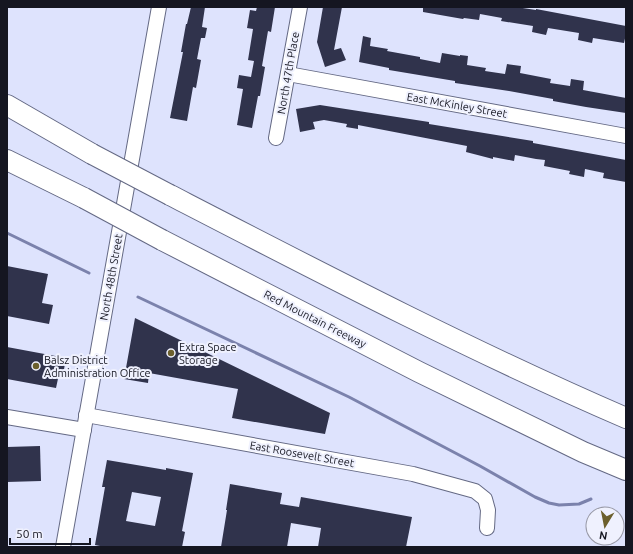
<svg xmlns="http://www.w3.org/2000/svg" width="633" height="554" viewBox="0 0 633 554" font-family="Ubuntu,sans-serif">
  <rect width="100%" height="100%" fill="#dee3fd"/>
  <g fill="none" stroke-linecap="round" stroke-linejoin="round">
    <!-- stream -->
    <g stroke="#7b82ac" stroke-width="3">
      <polyline points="7,233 89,273"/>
      <polyline points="138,297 349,397 480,466 535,497 549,503 559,505 579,504 591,499"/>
    </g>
  </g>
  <!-- building -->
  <g fill="#30334c" fill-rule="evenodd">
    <polygon points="191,7 205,7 202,27 207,28 205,38 201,38 197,59 201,60 196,88 193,87 187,121 170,118 183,52 181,52 186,24 187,24"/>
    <polygon points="257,7 275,7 271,32 268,31 262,66 265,67 260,96 258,96 252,128 237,125 243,89 237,88 239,75 251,77 254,61 248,60 253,29 247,28 250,10 256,11"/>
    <polygon points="323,7 342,7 334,50 341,48 346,60 325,67 317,42"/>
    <polygon points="423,7 516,7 536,10 536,9 626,26 626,34 624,43 593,38 592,43 578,40 579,33 548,28 546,35 532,32 533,26 501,21 502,18 480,14 479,20 464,18 463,19 423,12"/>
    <polygon points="363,36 371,38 370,46 388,49 387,51 420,57 420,59 440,63 442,53 460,56 460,55 468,56 467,65 486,68 485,71 505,74 507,64 521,66 520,73 551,79 550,83 570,86 571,79 584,81 583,90 626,98 626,113 586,107 553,101 553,99 509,91 455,83 455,81 389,70 389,68 359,62"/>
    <polygon points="320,105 429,122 429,124 533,141 533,143 626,160 626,182 603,178 604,173 585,169 584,177 569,174 570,171 544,166 545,160 536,159 515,155 514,161 493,157 493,159 466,152 467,146 358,125 358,129 346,127 347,124 324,120 313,122 315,129 300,132 296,109"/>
    <polygon points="7,266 48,274 42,303 53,305 49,324 7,316"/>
    <polygon points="135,318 330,413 325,434 232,418 238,389 149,373 148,383 124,379"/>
    <polygon points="7,347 66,358 63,375 59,374 56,388 7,379"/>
    <polygon points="40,446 41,481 7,482 7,447"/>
    <path d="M107,460l59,10v-2l27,5 -11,58 3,1 -3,15h-77l-10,-2 10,-58h-3zM132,492l29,5 -6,29 -29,-5z"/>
    <polygon points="230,484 282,493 280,504 299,507 301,497 412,517 406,547 318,547 321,528 291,523 287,547 221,547 227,510 226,510"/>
  </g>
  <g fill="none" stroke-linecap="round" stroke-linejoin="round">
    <defs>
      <g id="minor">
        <polyline points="288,74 626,136"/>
        <polyline points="276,138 300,7"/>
        <polyline points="86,415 413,474 475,491 485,499 488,510 487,528"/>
        <polyline points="7,417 84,430"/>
        <polyline points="63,547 159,7"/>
      </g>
      <g id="highway">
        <polyline points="7,105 92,154"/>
        <polyline points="7,160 84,198"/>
        <path d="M170,195c151,78 301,156 456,223"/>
        <polyline points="162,240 419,372 583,452 626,470"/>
      </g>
    </defs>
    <!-- minor casing -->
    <use href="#minor" stroke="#646984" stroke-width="16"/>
    <!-- highway casing -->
    <use href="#highway" stroke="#646984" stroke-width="22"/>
    <!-- minor -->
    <use href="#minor" stroke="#fff" stroke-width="14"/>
    <!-- highway -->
    <use href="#highway" stroke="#fff" stroke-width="20"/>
    <defs>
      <g id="highway-bridge">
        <polyline points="92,154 170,195"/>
        <polyline points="84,198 162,240"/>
      </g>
    </defs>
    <!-- highway-bridge casing -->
    <use href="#highway-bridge" stroke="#646984" stroke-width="22" stroke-linecap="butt"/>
    <!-- highway-bridge -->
    <use href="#highway-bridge" stroke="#fff" stroke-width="20"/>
  </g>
  <!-- markers -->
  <g fill="#6c602d" stroke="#eff1fe" stroke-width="1.5">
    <circle cx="171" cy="353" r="4"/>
    <circle cx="36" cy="366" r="4"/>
  </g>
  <g text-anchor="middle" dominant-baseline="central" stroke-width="4" stroke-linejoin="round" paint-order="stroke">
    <!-- street labels -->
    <g font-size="11" fill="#151621" stroke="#eff1fe">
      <text transform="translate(288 73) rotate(-80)">North 47th Place</text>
      <text transform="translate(457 105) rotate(10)">East McKinley Street</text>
      <text transform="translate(111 277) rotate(-80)">North 48th Street</text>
      <text transform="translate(315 319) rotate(27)">Red Mountain Freeway</text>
      <text transform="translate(302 454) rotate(10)">East Roosevelt Street</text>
    </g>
    <!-- poi labels -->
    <g font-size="11" fill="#151621" stroke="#eff1fe" text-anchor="start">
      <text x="179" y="347">Extra Space<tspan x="179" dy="13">Storage</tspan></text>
      <text x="44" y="360">Balsz District<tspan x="44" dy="13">Administration Office</tspan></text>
    </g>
  </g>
  <!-- border -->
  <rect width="633" height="554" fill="none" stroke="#151621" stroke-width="16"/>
  <!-- north arrow -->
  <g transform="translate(605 526) rotate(190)"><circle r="19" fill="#eff1fe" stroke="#9899a6"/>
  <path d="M0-3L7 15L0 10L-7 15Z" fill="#6c602d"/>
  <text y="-6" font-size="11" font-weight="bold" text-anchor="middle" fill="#151621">N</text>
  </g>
  <!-- scale -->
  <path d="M10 538v6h80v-6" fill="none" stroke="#151621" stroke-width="2"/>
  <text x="16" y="538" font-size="12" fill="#151621" stroke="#eff1fe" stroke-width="3" paint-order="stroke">50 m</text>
</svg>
